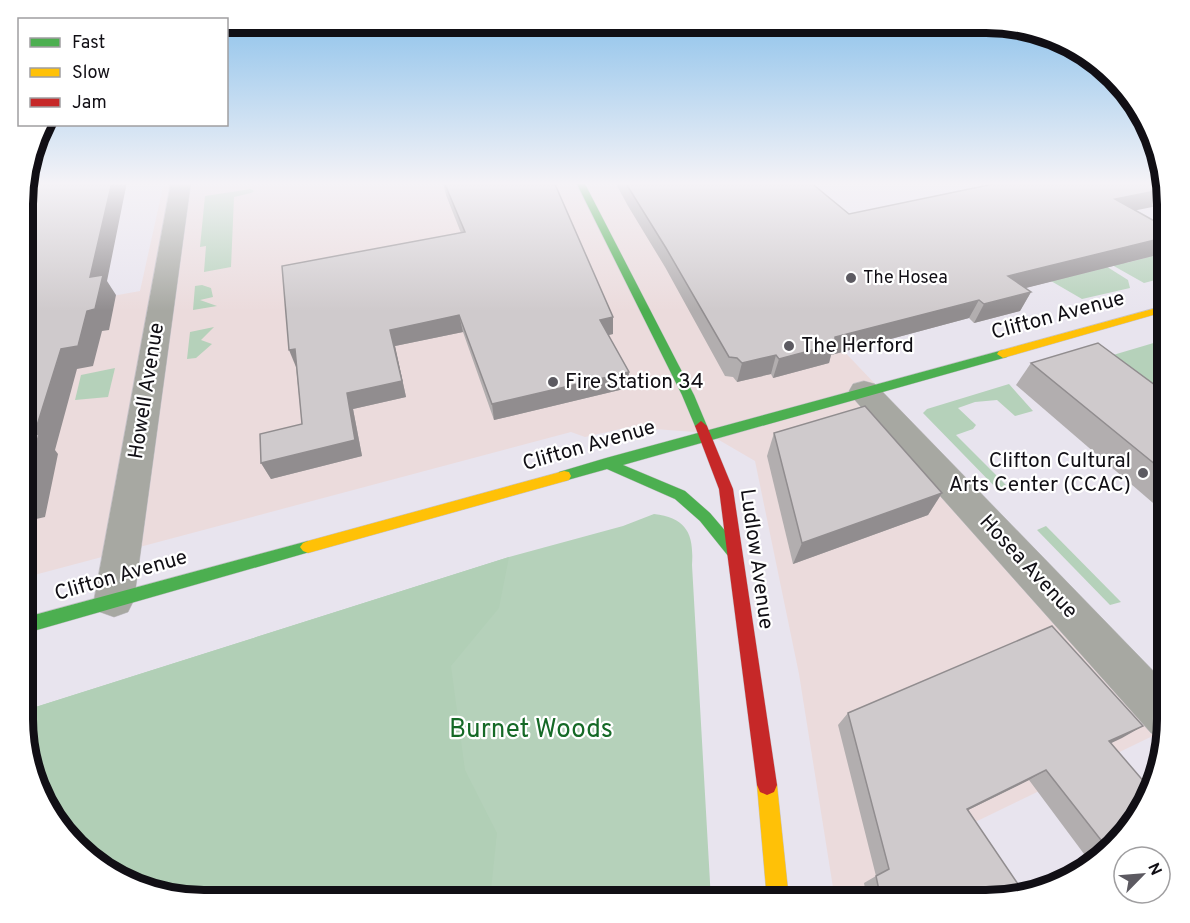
<svg xmlns="http://www.w3.org/2000/svg" width="1190" height="923" viewBox="0 0 1190 923" font-family="Overpass,sans-serif">
  <rect width="100%" height="100%" fill="#e8e4ee"/>
  <!-- commercial -->
  <polygon fill="#ebdbdc" points="203,182 785,182 720,221 878,387 864,391 1167,717 1167,729 967,826 1015,895 986,900 835,900 799,674 755,461 707,433 629,427 585,437 571,432 23,578 24,312 140,291 163,187"/>
  <!-- green -->
  <g fill="#b5d1ba">
    <polygon points="251,189 254,191 251,193 234,197 231,267 204,272 206,246 200,247 205,196"/>
    <polygon points="1102,248 1126,263 1167,252 1167,277 1144,283 1089,252"/>
    <polygon points="1085,253 1128,280 1130,288 1082,299 1051,281 1097,270"/>
    <polygon points="202,285 211,288 213,297 200,300 217,306 193,310 195,286"/>
    <polygon points="214,327 201,340 212,344 196,358 187,359 190,332"/>
    <polygon points="1167,339 1167,389 1151,383 1103,358"/>
    <polygon points="115,368 108,397 75,400 81,375"/>
    <polygon points="1009,384 1033,411 1015,416 997,400 975,402 958,408 976,425 973,429 956,435 1008,487 999,491 923,413 927,409"/>
    <path d="M654,514c33,4 40,20 38,51l19,335h-518l-58,-13 -51,-32 -43,-56 -18,-68v-20l486,-154 114,-31z"/>
    <polygon points="1046,526 1121,602 1110,605 1037,530"/>
  </g>
  <!-- forest -->
  <polygon fill="#b1cfb6" points="509,557 499,608 451,666 465,770 497,833 490,900 193,900 135,887 84,855 41,799 23,731 23,711"/>
  <g fill="none" stroke-linecap="round" stroke-linejoin="round">
    <defs>
      <g id="street">
        <polygon points="171,182 191,182 134,600 128,612 114,617 100,612 94,600"/>
        <polygon points="864,381 875,384 1167,685 1165,738 1151,733 853,398 849,391 853,384"/>
      </g>
      <g id="fast">
        <polygon points="576,182 584,182 694,395 707,426 706,429 701,431 695,426 682,395"/>
        <polygon points="1003,350 1009,354 1007,357 623,465 685,491 710,513 739,547 742,552 739,557 734,558 729,557 700,521 675,499 607,469 564,481 559,480 557,476 559,472 606,458"/>
        <polygon points="308,541 313,543 316,547 313,551 23,634 23,618"/>
      </g>
      <g id="slow">
        <polygon points="1167,305 1167,311 1003,358 997,354 999,351"/>
        <polygon points="564,471 569,472 571,476 569,480 308,553 303,551 300,547 303,543 308,541"/>
        <polygon points="767,775 774,778 777,785 789,900 767,900 757,785 760,778"/>
      </g>
      <polygon id="jam" points="701,421 707,426 733,489 777,785 774,792 767,795 760,792 757,785 719,489 695,426"/>
    </defs>
    <!-- street casing -->
    <use href="#street" stroke="#c6c3ca" stroke-width="1"/>
    <!-- fast casing -->
    <use href="#fast" stroke="#c6c3ca" stroke-width="1"/>
    <!-- slow casing -->
    <use href="#slow" stroke="#c6c3ca" stroke-width="1"/>
    <!-- jam casing -->
    <use href="#jam" stroke="#c6c3ca" stroke-width="1"/>
    <!-- street -->
    <use href="#street" fill="#a7a8a2" fill-rule="evenodd"/>
    <!-- fast -->
    <use href="#fast" fill="#4caf50" fill-rule="evenodd"/>
    <!-- slow -->
    <use href="#slow" fill="#ffc107" fill-rule="evenodd"/>
    <!-- jam -->
    <use href="#jam" fill="#c62828" fill-rule="evenodd"/>
  </g>
  <!-- wall -->
  <g fill="#b2aeaf">
    <polygon points="443,182 613,334 608,335 628,388 494,420 463,332 395,346 406,397 353,409 362,456 271,479 261,463 302,424 296,367 461,233 446,195"/>
    <polygon points="615,182 810,182 849,214 1135,211 1167,228 1167,249 1165,253 1025,288 1031,292 1020,311 974,323 969,318 831,355 829,363 773,378 771,374 737,382 733,377 725,376 665,267 628,206"/>
    <polygon points="1031,363 1167,394 1167,515 1016,385"/>
    <polygon points="774,433 942,493 928,515 793,564 767,456"/>
    <polygon points="848,713 1143,726 1111,743 1122,839 1090,862 1029,780 968,810 986,900 867,900 864,883 876,876 838,725"/>
  </g>
  <!-- shaded-wall -->
  <g fill="#918d8f">
    <polygon points="112,182 127,182 107,281 116,295 109,330 102,331 93,366 77,369 55,450 58,454 45,517 23,522 23,497 34,435 61,349 90,277"/>
    <polygon points="1165,189 1167,204 1103,217 1115,199"/>
    <polygon points="1167,237 1167,249 1165,253 998,295 1008,276"/>
    <polygon points="1031,292 1020,311 974,323 984,304"/>
    <polygon points="979,300 969,318 831,355 829,363 773,378 779,359 835,337"/>
    <polygon points="459,315 463,332 395,346 406,397 353,409 362,456 271,479 261,463 347,393 390,330"/>
    <polygon points="613,317 613,334 600,337 600,320"/>
    <polygon points="295,349 302,365 296,367 289,350"/>
    <polygon points="776,355 771,374 737,382 742,363"/>
    <polygon points="629,372 628,388 494,420 492,404"/>
    <polygon points="942,493 928,515 793,564 802,543"/>
    <polygon points="1143,726 1122,738 1090,753 1109,741"/>
    <polygon points="1046,770 1029,780 952,818 967,809"/>
  </g>
  <!-- building -->
  <g fill="#cfcacc" stroke="#918d8f" stroke-width="1.5">
    <polygon points="24,182 112,182 90,277 103,275 95,309 87,311 78,346 61,349 34,435 39,434 23,497"/>
    <polygon points="444,182 554,182 613,317 600,320 629,372 492,404 459,315 390,330 402,381 347,393 355,440 261,463 260,434 302,424 295,349 289,350 282,266 465,232"/>
    <polygon points="625,182 810,182 849,214 1003,182 1163,182 1165,189 1115,199 1167,228 1167,237 1008,276 1031,292 984,304 979,300 835,337 835,344 779,359 776,355 742,363 737,358 729,357 666,248"/>
    <polygon points="1098,343 1167,394 1167,474 1031,363"/>
    <polygon points="865,406 942,493 802,543 774,433"/>
    <polygon points="1052,626 1143,726 1109,741 1152,791 1122,839 1108,849 1046,770 967,809 1024,893 986,900 881,900 876,876 889,869 848,713"/>
  </g>
  <!-- sky -->
  <linearGradient id="sky" x2="0" y2="1"><stop stop-color="#87bfea"/><stop offset="0.59" stop-color="#f5f3f7"/><stop offset="1" stop-color="#f5f3f7" stop-opacity="0"/></linearGradient>
  <rect width="1190" height="311" fill="url(#sky)"/>
  <!-- markers -->
  <g fill="#5c5a61" stroke="#fff" stroke-width="2">
    <circle cx="851" cy="278" r="6"/>
    <circle cx="789" cy="346" r="6"/>
    <circle cx="553" cy="382" r="6"/>
    <circle cx="1143" cy="473" r="6"/>
  </g>
  <g text-anchor="middle" dominant-baseline="central" stroke-width="4.5" stroke-linejoin="round" paint-order="stroke">
    <!-- far-poi labels -->
    <g font-size="18" fill="#110f15" stroke="#fff" text-anchor="start">
      <text x="863" y="278">The Hosea</text>
    </g>
    <!-- street labels -->
    <g font-size="21" fill="#110f15" stroke="#fff">
      <text transform="translate(1058 316) rotate(-15)">Clifton Avenue</text>
      <text transform="translate(147 391) rotate(-81)">Howell Avenue</text>
      <text transform="translate(589 446) rotate(-16)">Clifton Avenue</text>
      <text transform="translate(756 559) rotate(82)">Ludlow Avenue</text>
      <text transform="translate(1028 567) rotate(47)">Hosea Avenue</text>
      <text transform="translate(121 576) rotate(-16)">Clifton Avenue</text>
    </g>
    <!-- poi labels -->
    <g font-size="21" fill="#110f15" stroke="#fff" text-anchor="start">
      <text x="801" y="346">The Herford</text>
      <text x="565" y="382">Fire Station 34</text>
      <text x="1131" y="461" text-anchor="end">Clifton Cultural<tspan x="1131" dy="24">Arts Center (CCAC)</tspan></text>
    </g>
    <!-- near-park labels -->
    <g font-size="26" fill="#156926" stroke="#fff">
      <text x="531" y="730">Burnet Woods</text>
    </g>
  </g>
  <!-- crop -->
  <path d="M0 0H1190V923H0ZM204 33H986A171 171 0 0 1 1157 204V719A171 171 0 0 1 986 890H204A171 171 0 0 1 33 719V204A171 171 0 0 1 204 33Z" fill="#fff" fill-rule="evenodd"/>
  <path fill="none" stroke="#110f15" stroke-width="8" d="M204 33H986A171 171 0 0 1 1157 204V719A171 171 0 0 1 986 890H204A171 171 0 0 1 33 719V204A171 171 0 0 1 204 33Z"/>
  <!-- legend -->
  <rect x="18" y="18" width="210" height="108" fill="#ffffff" stroke="#a09fa1" stroke-width="1.5"/>
  <rect x="30" y="38" width="30" height="9" fill="#4caf50" stroke="#a09fa1" stroke-width="1.5"/>
  <text x="72" y="48" font-size="18" fill="#110f15">Fast</text>
  <rect x="30" y="68" width="30" height="9" fill="#ffc107" stroke="#a09fa1" stroke-width="1.5"/>
  <text x="72" y="78" font-size="18" fill="#110f15">Slow</text>
  <rect x="30" y="98" width="30" height="9" fill="#c62828" stroke="#a09fa1" stroke-width="1.5"/>
  <text x="72" y="108" font-size="18" fill="#110f15">Jam</text>
  <!-- north arrow -->
  <g transform="translate(1142 875) rotate(65)"><circle r="28" fill="#ffffff" stroke="#a09fa1" stroke-width="1.5"/>
  <path d="M0-4.5L10 22L0 15L-10 22Z" fill="#5c5a61"/>
  <text y="-9" font-size="16" font-weight="bold" text-anchor="middle" fill="#110f15">N</text>
  </g>
</svg>
